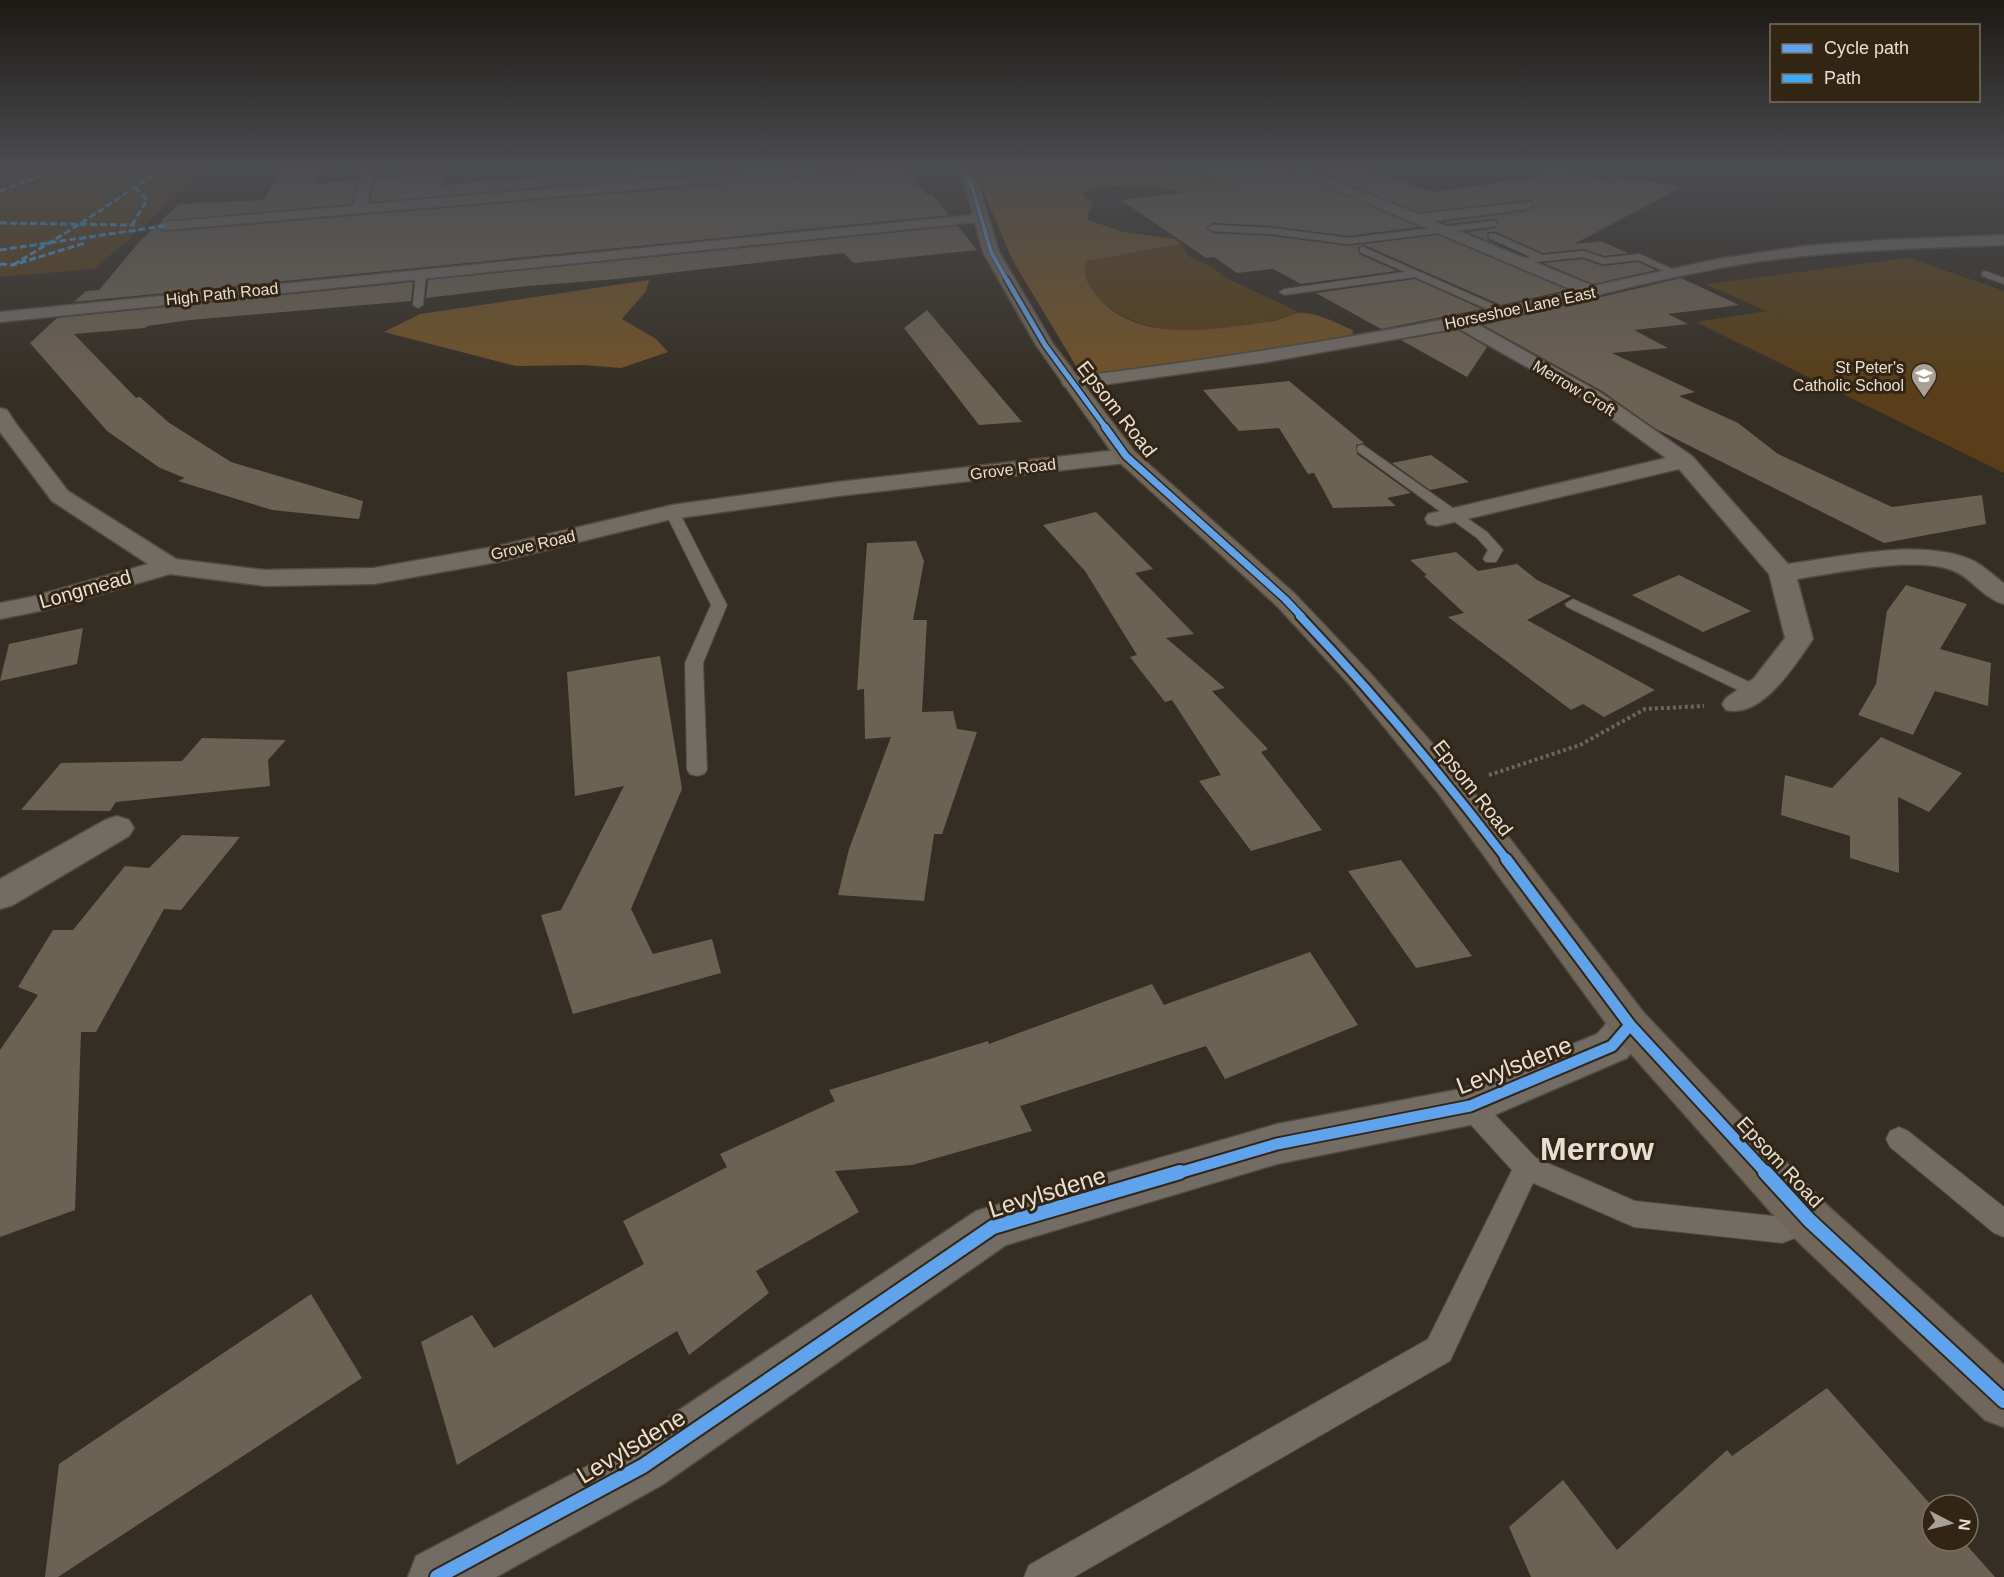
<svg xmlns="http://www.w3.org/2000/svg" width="2004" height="1577" viewBox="0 0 2004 1577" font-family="Arial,sans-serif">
  <rect width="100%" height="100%" fill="#352e24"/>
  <!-- green -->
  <g fill="#593f19">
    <polygon points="0,167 205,167 143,227 94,269 0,277"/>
    <path d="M1181,244l9,13 23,10 11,10 77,36c-58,18 -161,36 -205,-19 -9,-11 -14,-19 -9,-33z"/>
    <polygon points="1909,258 2004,291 2004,473 1696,322 1766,311 1705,284"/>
  </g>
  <!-- forest -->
  <g fill="#725328">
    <path d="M1102,167h62l-2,3 2,3c24,8 59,-2 75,19l-44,5 -29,-9 -30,-3 -42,2 -9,4 -2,4 10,9 -5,10v6l35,12 52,7 6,5 -94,17c-6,15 2,25 12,37 40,47 122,31 175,23 9,-2 18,-7 27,-8 16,-1 37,11 52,17l-2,12 -266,39 -72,-120 -38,-89z"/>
    <polygon points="649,280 646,291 622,319 656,339 668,352 621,368 583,365 516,366 384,332 420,314"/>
  </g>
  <!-- building -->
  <g fill="#6c6254">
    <polygon points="282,167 326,167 314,184 357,180 351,204 161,221 179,204 264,200"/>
    <polygon points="656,167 779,167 370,202 374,179 445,173 442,185"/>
    <polygon points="863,167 899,167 928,195 932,194 949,215 74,302 86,291 99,290 140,241 155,227 164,232 855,173"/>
    <polygon points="1190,167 1280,167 1419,227 1348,236 1272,226 1212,223 1206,228 1212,233 1272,236 1348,246 1438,235 1568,290 1501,305 1364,245 1358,247 1359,254 1397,271 1301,284 1273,269 1237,273 1214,257 1206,258 1121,200 1236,187"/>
    <polygon points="1306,167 1358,167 1433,192 1538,177 1537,167 1562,167 1614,184 1618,178 1684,186 1574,244 1601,241 1628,253 1604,256 1584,249 1543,253 1496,232 1487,232 1488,240 1502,247 1467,232 1496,228 1498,222 1494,219 1447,224 1443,222 1526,211 1535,206 1531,200 1418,212"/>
    <polygon points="958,226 977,250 854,263 843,253 617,279 528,286 426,298 428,280"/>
    <polygon points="1583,259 1603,266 1638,262 1656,270 1593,284 1543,263"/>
    <polygon points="1681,278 1739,305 1668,314 1688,324 1634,330 1668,348 1612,353 1695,392 1679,396 1738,423 1778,454 1892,507 1982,495 1986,524 1884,543 1656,429 1602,391 1483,325"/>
    <polygon points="1415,279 1482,309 1381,329 1316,293"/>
    <polygon points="413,282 411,301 190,320 147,326 145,328 74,334 136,398 140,397 168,422 231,462 363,501 359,519 272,510 178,481 185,478 160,468 107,431 30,343 57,318"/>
    <polygon points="927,310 1022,422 979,425 904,328"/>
    <polygon points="1458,330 1487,347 1467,377 1401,340"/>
    <polygon points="1289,381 1364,443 1356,445 1357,454 1411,493 1387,498 1396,506 1333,508 1314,473 1308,474 1279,428 1239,431 1203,390"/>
    <polygon points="1431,455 1469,482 1430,490 1392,463"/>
    <polygon points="1096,512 1153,569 1135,573 1194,634 1166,638 1225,688 1212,691 1268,749 1261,752 1322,830 1251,851 1199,781 1221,775 1172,700 1165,702 1130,657 1137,655 1085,571 1043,525"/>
    <polygon points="916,541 924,561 913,620 927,620 922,712 953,711 957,729 977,732 942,834 934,834 924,901 838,895 849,849 891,737 865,739 864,689 857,690 867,543"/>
    <polygon points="1456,552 1478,571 1517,564 1537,580 1571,596 1527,620 1655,690 1604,717 1583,704 1571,710 1448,617 1464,613 1424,576 1427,575 1410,560"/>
    <polygon points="1679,575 1751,611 1703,632 1632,595"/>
    <polygon points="1906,585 1967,604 1940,649 1991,663 1988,706 1935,691 1913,735 1858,715 1876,684 1887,611"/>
    <polygon points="83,628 77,664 0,681 9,644"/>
    <polygon points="660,656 682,789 631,909 653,954 712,939 721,973 573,1014 541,915 561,910 624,786 575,796 567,672"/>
    <polygon points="1881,737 1962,773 1929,812 1898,797 1899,873 1850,858 1850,836 1781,815 1785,775 1832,788"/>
    <polygon points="202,738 286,740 268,760 270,786 116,802 110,811 21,810 61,763 182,761"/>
    <polygon points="182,835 240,837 181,910 164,909 96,1032 81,1032 75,1210 0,1237 0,1050 38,995 18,987 53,930 73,930 125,866 149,868"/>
    <polygon points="1401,860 1472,956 1416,968 1348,871"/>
    <polygon points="1310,952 1358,1025 1225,1079 1206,1046 1020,1106 1032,1131 912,1165 835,1171 859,1212 756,1271 769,1293 689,1355 677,1331 457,1465 421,1342 472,1315 494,1348 644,1264 623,1221 727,1167 720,1154 835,1101 829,1090 988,1041 989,1044 1152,984 1164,1005"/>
    <polygon points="311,1294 362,1378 58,1577 45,1577 59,1464"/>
    <polygon points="1827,1388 1932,1506 1932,1541 1963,1541 1995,1577 1531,1577 1509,1527 1563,1480 1617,1550 1727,1450 1732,1456"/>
  </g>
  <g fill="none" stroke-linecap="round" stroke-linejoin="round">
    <defs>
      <g id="service">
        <polygon points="1493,221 1496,222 1496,226 1348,244 1272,234 1212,231 1208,228 1212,225 1272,228 1348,238"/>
        <polygon points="1489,234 1495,234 1543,255 1584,251 1604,258 1639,254 1679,272 1671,274 1638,260 1603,264 1583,257 1515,264 1512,263 1512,259 1531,257 1489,238"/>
        <polygon points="1363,247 1506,310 1507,312 1498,314 1415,277 1284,295 1279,292 1284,289 1405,272 1360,252 1360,248"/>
        <polygon points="421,271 426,274 423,305 418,308 413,305 416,274"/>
        <polygon points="1985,271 2004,278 2004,284 1982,276 1982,272"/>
        <polygon points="1363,445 1487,532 1503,550 1496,562 1486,562 1483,559 1488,550 1477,538 1358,452 1357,449 1358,446"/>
        <polygon points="672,508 679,512 727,605 703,663 707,770 704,774 697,776 690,774 687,770 685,663 711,605 665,512"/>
        <polygon points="1573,599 1760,687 1763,691 1760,695 1748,695 1567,607 1565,604"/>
        <polygon points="1470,1095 1479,1098 1536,1158 1635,1201 1782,1217 1809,1207 1819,1211 1823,1220 1819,1229 1782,1243 1634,1227 1533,1183 1450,1361 1074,1577 1024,1577 1029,1565 1428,1339 1512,1170 1461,1114 1457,1106 1461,1098"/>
        <polygon points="1899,1127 1908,1131 2004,1207 2004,1237 1994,1233 1890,1147 1886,1139 1890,1131"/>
      </g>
      <g id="minor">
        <polygon points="362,167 374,167 367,204 808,167 861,167 855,171 164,230 157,226 164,222 353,206"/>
        <path d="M1282,167h18l118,47 113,-12 2,3 -7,4 -92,12 159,65 125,-27 87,-13 75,-6 124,-5v10c-81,3 -162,5 -242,16 -97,14 -190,42 -285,63l124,69 91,63 96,108c55,-7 134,-27 186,-3 11,6 20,15 30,22v21c-20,-5 -31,-25 -50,-33 -38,-16 -117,2 -157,8l16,60c-18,26 -51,80 -87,71l-4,-6 4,-6 28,-20 31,-40 -16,-64 -90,-105 -242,57 -9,-2 -3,-5 3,-5 238,-56 -79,-57 -129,-73 -191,34 -195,27 -7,-2 -3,-4 3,-4 7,-2c169,-21 337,-47 503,-86z"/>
        <polygon points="1617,167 1629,167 1629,168 1623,172"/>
        <polygon points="982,214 987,215 989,218 987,221 0,322 0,312"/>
        <polygon points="0,408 7,410 17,425 68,491 176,559 265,570 374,568 498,546 672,505 838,482 1126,449 1134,451 1137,456 1134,461 1126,463 838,496 672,519 498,562 374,584 265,586 170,574 45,610 0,619 0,603 31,597 148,564 52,501 0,432"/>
        <polygon points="117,816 129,820 134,828 129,836 13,905 0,909 0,879 105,820"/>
        <polygon points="1630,1009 1644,1013 1650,1025 1644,1037 1627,1058 1485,1119 1470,1125 1277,1164 1006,1245 662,1485 496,1577 408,1577 416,1556 624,1447 976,1211 1277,1124 1466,1088 1597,1034 1616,1013"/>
      </g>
      <polygon id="primary" points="956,167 968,167 979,186 999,252 1053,344 1134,451 1294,593 1369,672 1463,778 1644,1013 1826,1204 2004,1365 2004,1427 1985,1420 1792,1236 1616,1037 1439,794 1349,684 1276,605 1118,461 1036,345 983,252 965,186"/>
    </defs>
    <!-- service casing -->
    <use href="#service" stroke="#514a41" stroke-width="2"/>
    <!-- minor casing -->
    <use href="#minor" stroke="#514a41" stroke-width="3"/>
    <!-- primary casing -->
    <use href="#primary" stroke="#514a41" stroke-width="3"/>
    <!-- path -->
    <polyline stroke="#6c6660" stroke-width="4" stroke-dasharray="3 3" stroke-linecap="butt" points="1489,775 1580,745 1645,709 1704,706"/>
    <!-- service -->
    <use href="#service" fill="#726c65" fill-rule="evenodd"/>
    <!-- minor -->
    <use href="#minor" fill="#726c65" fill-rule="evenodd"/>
    <!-- primary -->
    <use href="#primary" fill="#70665a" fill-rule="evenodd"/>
    <!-- quiet -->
    <g stroke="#3fa9f5" stroke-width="3" stroke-dasharray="7 3" stroke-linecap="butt">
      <polyline points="0,191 66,167"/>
      <polyline points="0,223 135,225"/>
      <polyline points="132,225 147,200 135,188"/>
      <polyline points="0,250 164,226"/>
      <polyline points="0,264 13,265 85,243"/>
      <polyline points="13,265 80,224 165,167"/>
    </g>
    <defs>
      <polyline id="cycleway-far5" points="962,167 972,186 991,252 1008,282"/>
      <polyline id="cycleway-far4" points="1007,280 1045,345 1106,428"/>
      <polyline id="cycleway-far3" points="1105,427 1126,456 1285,599 1302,617"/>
      <path id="cycleway-far2" d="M1300,616c74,78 142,159 207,244"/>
      <g id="cycleway-far1">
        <polyline points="1506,859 1630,1025 1767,1174"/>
        <polyline points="1175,1174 1277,1144 1470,1106 1612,1046 1630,1025"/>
      </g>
      <g id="cycleway">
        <polyline points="1765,1172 1809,1220 2004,1401"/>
        <polyline points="437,1577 643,1466 993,1227 1180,1172"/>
      </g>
    </defs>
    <!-- cycleway-far5 casing -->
    <use href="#cycleway-far5" stroke="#322513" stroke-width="5"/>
    <!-- cycleway-far4 casing -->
    <use href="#cycleway-far4" stroke="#322513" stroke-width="8"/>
    <!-- cycleway-far3 casing -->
    <use href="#cycleway-far3" stroke="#322513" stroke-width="10"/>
    <!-- cycleway-far2 casing -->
    <use href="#cycleway-far2" stroke="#322513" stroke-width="12"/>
    <!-- cycleway-far1 casing -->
    <use href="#cycleway-far1" stroke="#322513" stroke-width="15"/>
    <!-- cycleway casing -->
    <use href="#cycleway" stroke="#322513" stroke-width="18"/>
    <!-- cycleway-far5 -->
    <use href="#cycleway-far5" stroke="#60a3ed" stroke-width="4"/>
    <!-- cycleway-far4 -->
    <use href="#cycleway-far4" stroke="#60a3ed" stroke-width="5"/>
    <!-- cycleway-far3 -->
    <use href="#cycleway-far3" stroke="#60a3ed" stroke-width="7"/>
    <!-- cycleway-far2 -->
    <use href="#cycleway-far2" stroke="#60a3ed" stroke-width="8"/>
    <!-- cycleway-far1 -->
    <use href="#cycleway-far1" stroke="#60a3ed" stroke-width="11"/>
    <!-- cycleway -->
    <use href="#cycleway" stroke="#60a3ed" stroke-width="14"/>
  </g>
  <!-- sky -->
  <linearGradient id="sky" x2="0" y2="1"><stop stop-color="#1d1914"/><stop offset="0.43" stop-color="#4b4c50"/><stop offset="1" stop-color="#4b4c50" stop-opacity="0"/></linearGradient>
  <rect width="2004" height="388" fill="url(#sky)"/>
  <!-- icons -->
  <defs>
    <symbol id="school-pin" viewBox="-11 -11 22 30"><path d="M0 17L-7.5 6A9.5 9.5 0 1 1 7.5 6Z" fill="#a9a196" stroke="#322513"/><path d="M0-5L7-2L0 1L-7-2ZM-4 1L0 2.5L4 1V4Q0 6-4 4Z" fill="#fff"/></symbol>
  </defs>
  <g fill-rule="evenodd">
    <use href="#school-pin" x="1909" y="361" width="30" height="40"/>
  </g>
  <g text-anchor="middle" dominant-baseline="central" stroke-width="6" stroke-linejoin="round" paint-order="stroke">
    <!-- far-street labels -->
    <g font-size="16" fill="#e8dfd4" stroke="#322513">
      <text transform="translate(222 294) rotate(-6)">High Path Road</text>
      <text transform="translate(1520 308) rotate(-12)">Horseshoe Lane East</text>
      <text transform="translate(1574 388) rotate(31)">Merrow Croft</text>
      <text transform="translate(1013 469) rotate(-7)">Grove Road</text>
      <text transform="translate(533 545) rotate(-13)">Grove Road</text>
    </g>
    <!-- far-poi labels -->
    <g font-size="16" fill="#e8dfd4" stroke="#322513" text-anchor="end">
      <text x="1904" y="367">St Peter's<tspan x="1904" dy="18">Catholic School</tspan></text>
    </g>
    <!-- street labels -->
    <g font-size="20" fill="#e8dfd4" stroke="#322513">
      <text transform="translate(1117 409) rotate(52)">Epsom Road</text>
      <text transform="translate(85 589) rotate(-16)">Longmead</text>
      <text transform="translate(1473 788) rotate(52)">Epsom Road</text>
      <text transform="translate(1780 1162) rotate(47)">Epsom Road</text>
    </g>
    <!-- near-street labels -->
    <g font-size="24" fill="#e8dfd4" stroke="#322513">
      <text transform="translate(1514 1065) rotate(-21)">Levylsdene</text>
      <text transform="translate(1047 1192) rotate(-17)">Levylsdene</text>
      <text transform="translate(631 1446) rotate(-31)">Levylsdene</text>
    </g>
    <!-- near-district labels -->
    <g font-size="32" font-weight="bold" fill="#e8dfd4" stroke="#322513">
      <text x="1597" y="1149">Merrow</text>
    </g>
  </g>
  <!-- legend -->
  <rect x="1770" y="24" width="210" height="78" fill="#322513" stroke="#7b6f60" stroke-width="1.5"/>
  <rect x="1782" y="44" width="30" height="9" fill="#60a3ed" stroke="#7b6f60" stroke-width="1.5"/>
  <text x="1824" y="54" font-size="18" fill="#e8dfd4">Cycle path</text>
  <rect x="1782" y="74" width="30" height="9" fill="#3fa9f5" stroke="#7b6f60" stroke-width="1.5"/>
  <text x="1824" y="84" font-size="18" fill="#e8dfd4">Path</text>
  <!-- north arrow -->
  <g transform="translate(1950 1523) rotate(97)"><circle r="28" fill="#322513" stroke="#7b6f60" stroke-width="1.5"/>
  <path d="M0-4.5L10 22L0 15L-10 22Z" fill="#a9a196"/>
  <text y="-9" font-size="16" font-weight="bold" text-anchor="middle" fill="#e8dfd4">N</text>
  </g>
</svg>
